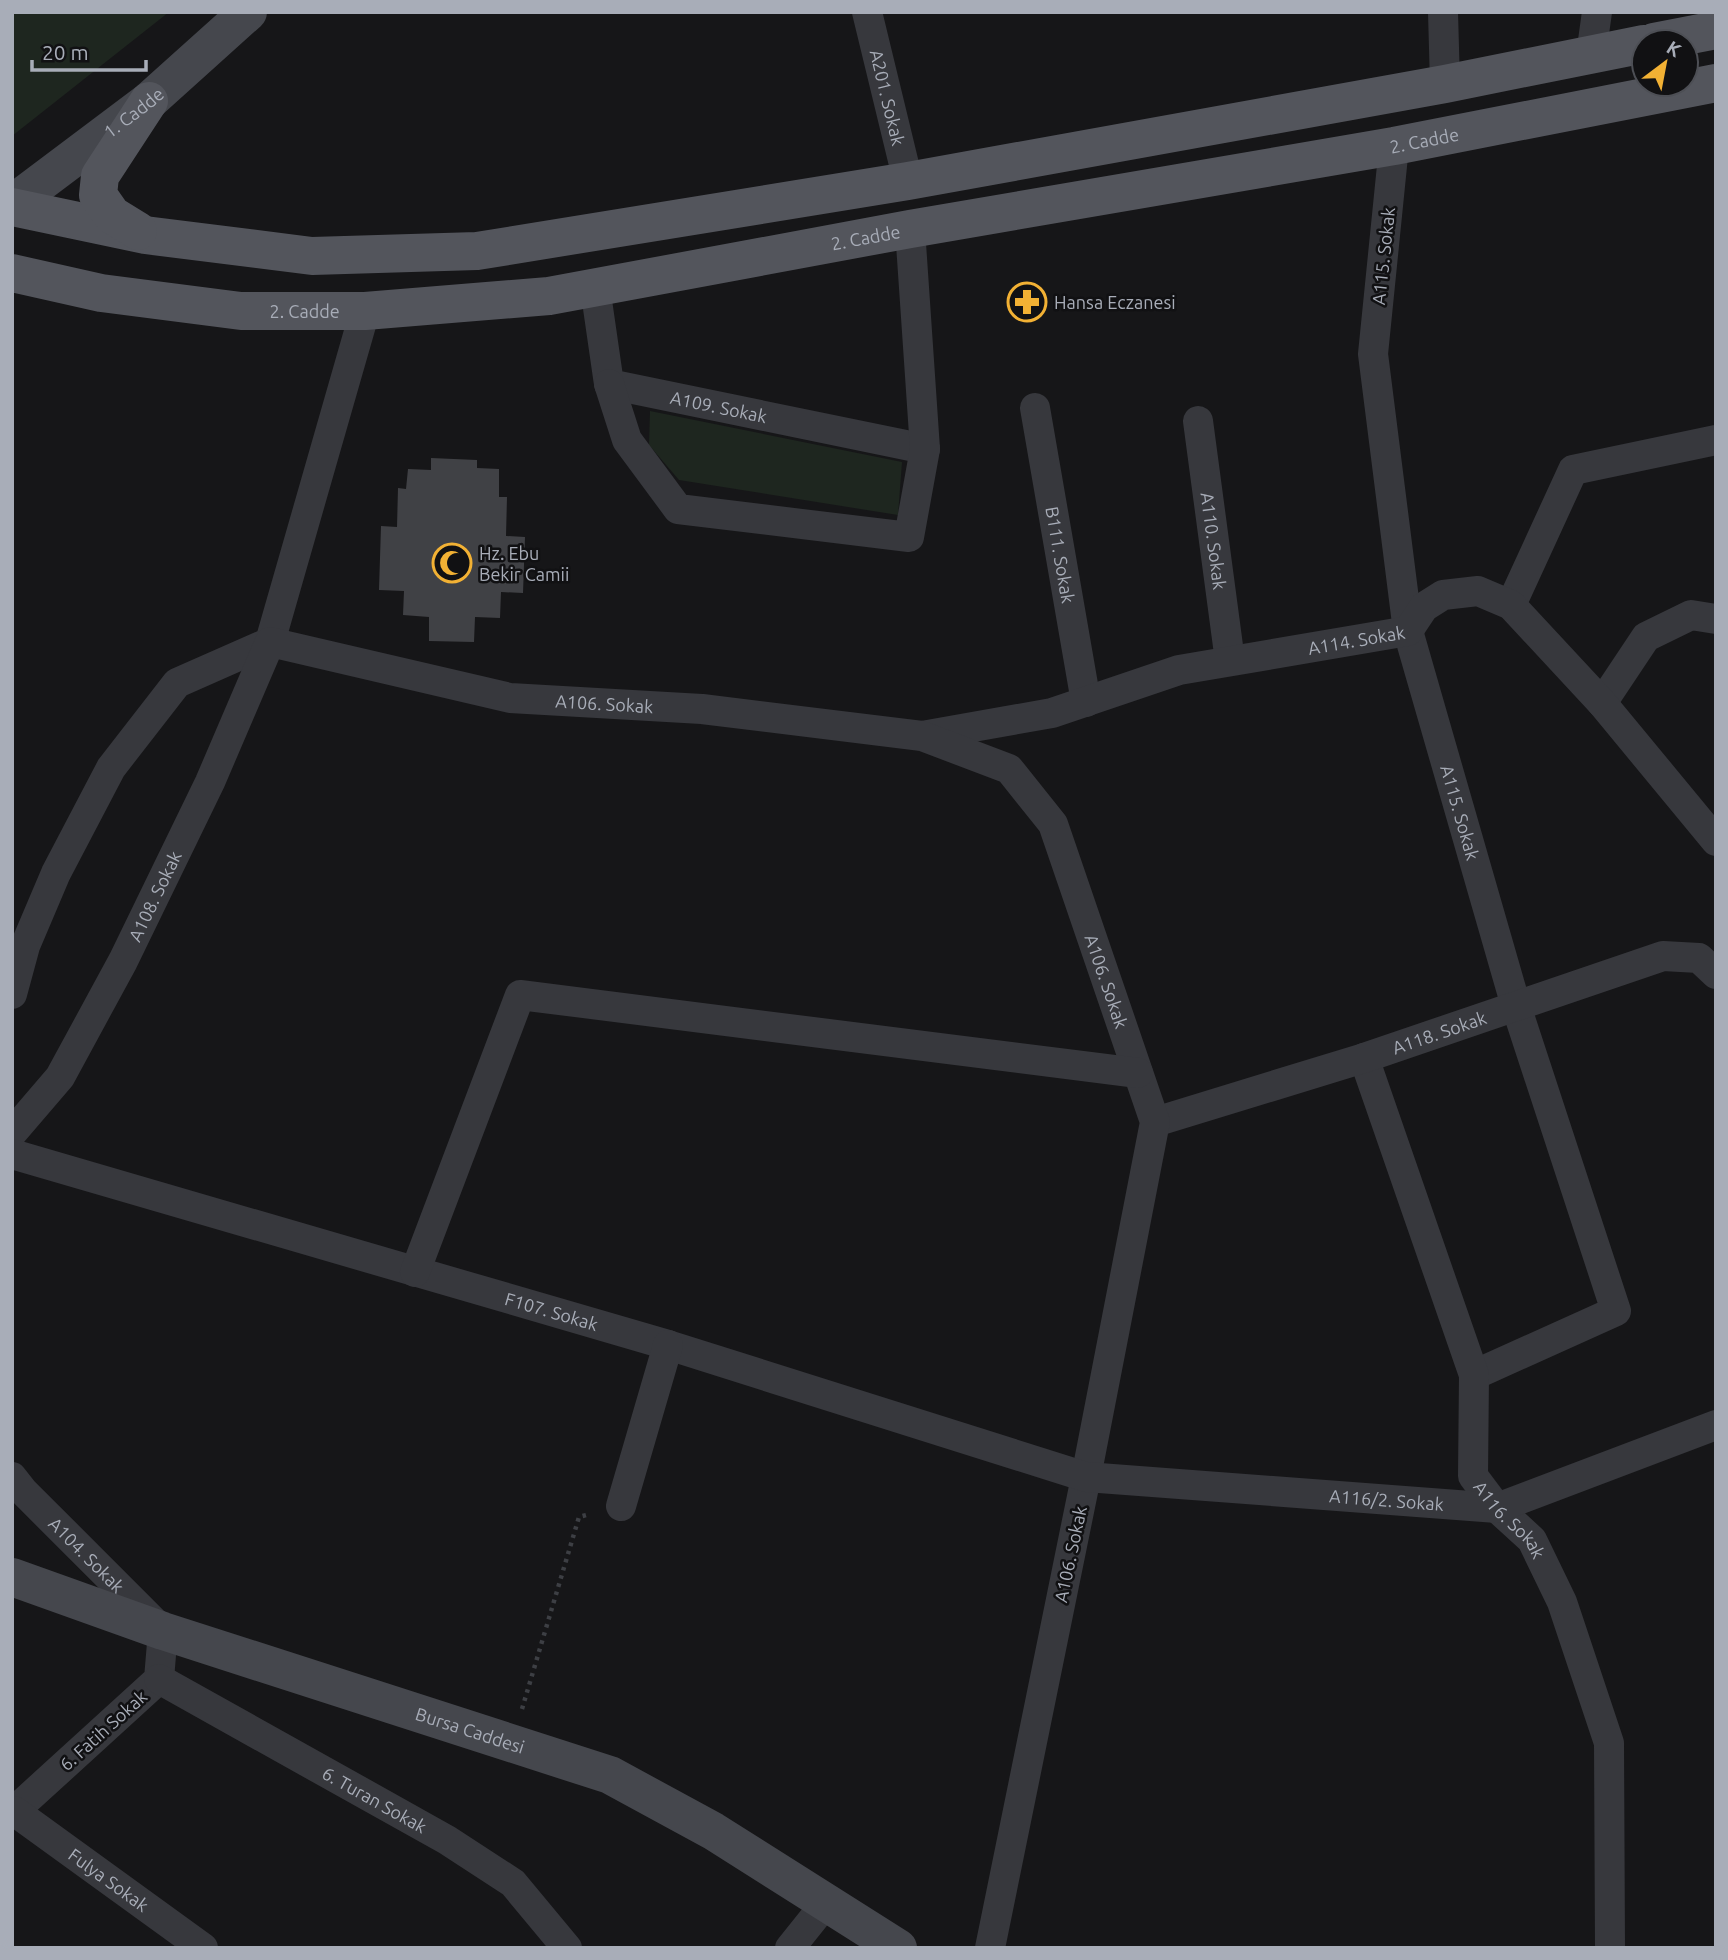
<svg xmlns="http://www.w3.org/2000/svg" width="1728" height="1960" viewBox="0 0 1728 1960" font-family="Ubuntu,sans-serif">
  <rect width="100%" height="100%" fill="#161618"/>
  <!-- green -->
  <g fill="#1e261f">
    <polygon points="12,12 169,12 12,136"/>
    <polygon points="650,411 902,462 898,515 679,480 649,445"/>
  </g>
  <!-- building -->
  <polygon fill="#404145" points="431,458 477,460 477,468 499,469 499,497 507,497 506,536 525,537 523,593 501,592 500,618 475,617 474,642 429,641 429,617 403,615 404,591 379,590 381,526 397,527 398,488 406,489 408,469 431,470"/>
  <g fill="none" stroke-linecap="round" stroke-linejoin="round">
    <!-- path -->
    <polyline stroke="#3d3f44" stroke-width="4.5" stroke-dasharray="3.5 5" stroke-linecap="butt" points="522,1709 579,1517 590,1514"/>
    <!-- minor -->
    <g stroke="#37383d" stroke-width="30">
      <path id="s1" d="M867,12l41,169"/>
      <polyline points="1443,12 1445,84"/>
      <polyline points="1591,55 1597,12"/>
      <path id="s2" d="M1394,146l-21,208 35,277 108,375 100,305 -142,64"/>
      <path id="s3" d="M595,287l14,97 316,65"/>
      <polyline points="609,384 627,440 678,509 909,537 925,449 910,229"/>
      <path id="s4" d="M1035,408l51,294"/>
      <path id="s5" d="M1198,421l32,240"/>
      <polyline points="1511,605 1573,470 1716,440"/>
      <polyline points="1602,703 1646,637 1691,615 1716,619"/>
      <path id="s6" d="M922,736l130,-23 127,-43 229,-39 16,-24 19,-12 35,-4 33,14 91,98 114,138"/>
      <polyline points="12,994 25,946 56,873 111,768 177,683 270,642 365,311"/>
      <path id="s7" d="M1364,1058l110,317 -1,101 24,32 35,32 30,62 47,141 1,205"/>
      <path id="s8" d="M1155,1122l209,-64 299,-102 36,2 17,16"/>
      <path id="s9" d="M12,1133l48,-56 63,-116 87,-179 60,-140 240,56 192,11 220,27 87,33 44,55 102,298 -69,355 -96,471"/>
      <path id="s10" d="M12,1154l656,191 418,132 411,31 219,-83"/>
      <polyline points="415,1272 520,995 1138,1073"/>
      <path id="s11" d="M12,1477l11,14 140,140 -4,48 -147,134"/>
      <polyline points="621,1506 668,1345"/>
      <path id="s12" d="M159,1679l288,161 66,43 54,65"/>
      <path id="s13" d="M14,1811l189,137"/>
      <polyline points="790,1948 826,1903"/>
    </g>
    <!-- secondary -->
    <g stroke="#45474d" stroke-width="38">
      <path id="s14" d="M12,204l137,-103 99,-89"/>
      <path id="s15" d="M12,1577l151,54 447,144 103,56 185,117"/>
    </g>
    <!-- primary -->
    <g stroke="#53555c" stroke-width="38">
      <polyline points="1654,42 1716,30"/>
      <polyline points="12,207 145,235 312,256 477,251 908,181 1445,84 1644,44"/>
      <polyline points="138,231 112,215 98,195 100,176 149,101"/>
      <path id="s16" d="M12,273l89,20 140,18h124l184,-15 361,-67 484,-83 322,-63"/>
    </g>
  </g>
  <!-- icons -->
  <defs>
    <symbol id="pharmacy-ring" viewBox="-11 -11 22 22"><circle r="9.5" fill="#111113" stroke="#f2b134" stroke-width="1.5"/><path d="M-2-6h4v4h4v4h-4v4h-4v-4h-4v-4h4Z" fill="#f2b134"/></symbol>
    <symbol id="mosque-ring" viewBox="-11 -11 22 22"><circle r="9.5" fill="#111113" stroke="#f2b134" stroke-width="1.5"/><path d="M3.5-4.9A6 6 0 1 0 3.5 4.9A5 5 0 1 1 3.5-4.9Z" fill="#f2b134"/></symbol>
  </defs>
  <g fill-rule="evenodd">
    <use href="#pharmacy-ring" x="1005" y="280" width="44" height="44"/>
    <use href="#mosque-ring" x="430" y="541" width="44" height="44"/>
  </g>
  <g text-anchor="middle" dominant-baseline="central" stroke-width="5" stroke-linejoin="round" paint-order="stroke">
    <!-- street labels -->
    <g font-size="18" fill="#a8adb8" stroke="#111113">
      <text stroke="none"><textPath href="#s1" startOffset="88">A201. Sokak</textPath></text>
      <text stroke="none"><textPath href="#s14" startOffset="152">1. Cadde</textPath></text>
      <text stroke="none"><textPath href="#s16" startOffset="1430">2. Cadde</textPath></text>
      <text stroke="none"><textPath href="#s16" startOffset="863">2. Cadde</textPath></text>
      <text transform="translate(1383 256) rotate(-84)">A115. Sokak</text>
      <text stroke="none"><textPath href="#s16" startOffset="296">2. Cadde</textPath></text>
      <text stroke="none"><textPath href="#s3" startOffset="210">A109. Sokak</textPath></text>
      <text stroke="none"><textPath href="#s5" startOffset="121">A110. Sokak</textPath></text>
      <text stroke="none"><textPath href="#s4" startOffset="149">B111. Sokak</textPath></text>
      <text stroke="none"><textPath href="#s6" startOffset="446">A114. Sokak</textPath></text>
      <text stroke="none"><textPath href="#s9" startOffset="898">A106. Sokak</textPath></text>
      <text stroke="none"><textPath href="#s2" startOffset="677">A115. Sokak</textPath></text>
      <text stroke="none"><textPath href="#s9" startOffset="278">A108. Sokak</textPath></text>
      <text stroke="none"><textPath href="#s9" startOffset="1547">A106. Sokak</textPath></text>
      <text stroke="none"><textPath href="#s8" startOffset="298">A118. Sokak</textPath></text>
      <text stroke="none"><textPath href="#s10" startOffset="562">F107. Sokak</textPath></text>
      <text stroke="none"><textPath href="#s10" startOffset="1423">A116/2. Sokak</textPath></text>
      <text stroke="none"><textPath href="#s7" startOffset="494">A116. Sokak</textPath></text>
      <text transform="translate(1070 1554) rotate(-78)">A106. Sokak</text>
      <text stroke="none"><textPath href="#s11" startOffset="108">A104. Sokak</textPath></text>
      <text transform="translate(103 1730) rotate(-42)">6. Fatih Sokak</text>
      <text stroke="none"><textPath href="#s15" startOffset="483">Bursa Caddesi</textPath></text>
      <text stroke="none"><textPath href="#s12" startOffset="247">6. Turan Sokak</textPath></text>
      <text stroke="none"><textPath href="#s13" startOffset="117">Fulya Sokak</textPath></text>
    </g>
    <!-- poi labels -->
    <g font-size="18" fill="#a8adb8" stroke="#111113" text-anchor="start">
      <text x="1054" y="302">Hansa Eczanesi</text>
      <text x="479" y="553">Hz. Ebu<tspan x="479" dy="21">Bekir Camii</tspan></text>
    </g>
  </g>
  <!-- border -->
  <rect width="1728" height="1960" fill="none" stroke="#a8adb8" stroke-width="28"/>
  <!-- north arrow -->
  <g transform="translate(1665 63) rotate(32)"><circle r="33" fill="#111113" stroke="#4d4f55" stroke-width="2"/>
  <path d="M0-5L12 26L0 18L-12 26Z" fill="#f2b134"/>
  <text y="-10" font-size="19" font-weight="bold" text-anchor="middle" fill="#a8adb8">K</text>
  </g>
  <!-- scale -->
  <path d="M32 60v10h114v-10" fill="none" stroke="#a8adb8" stroke-width="3.5"/>
  <text x="42" y="60" font-size="21" fill="#a8adb8" stroke="#111113" stroke-width="5" paint-order="stroke">20 m</text>
</svg>
